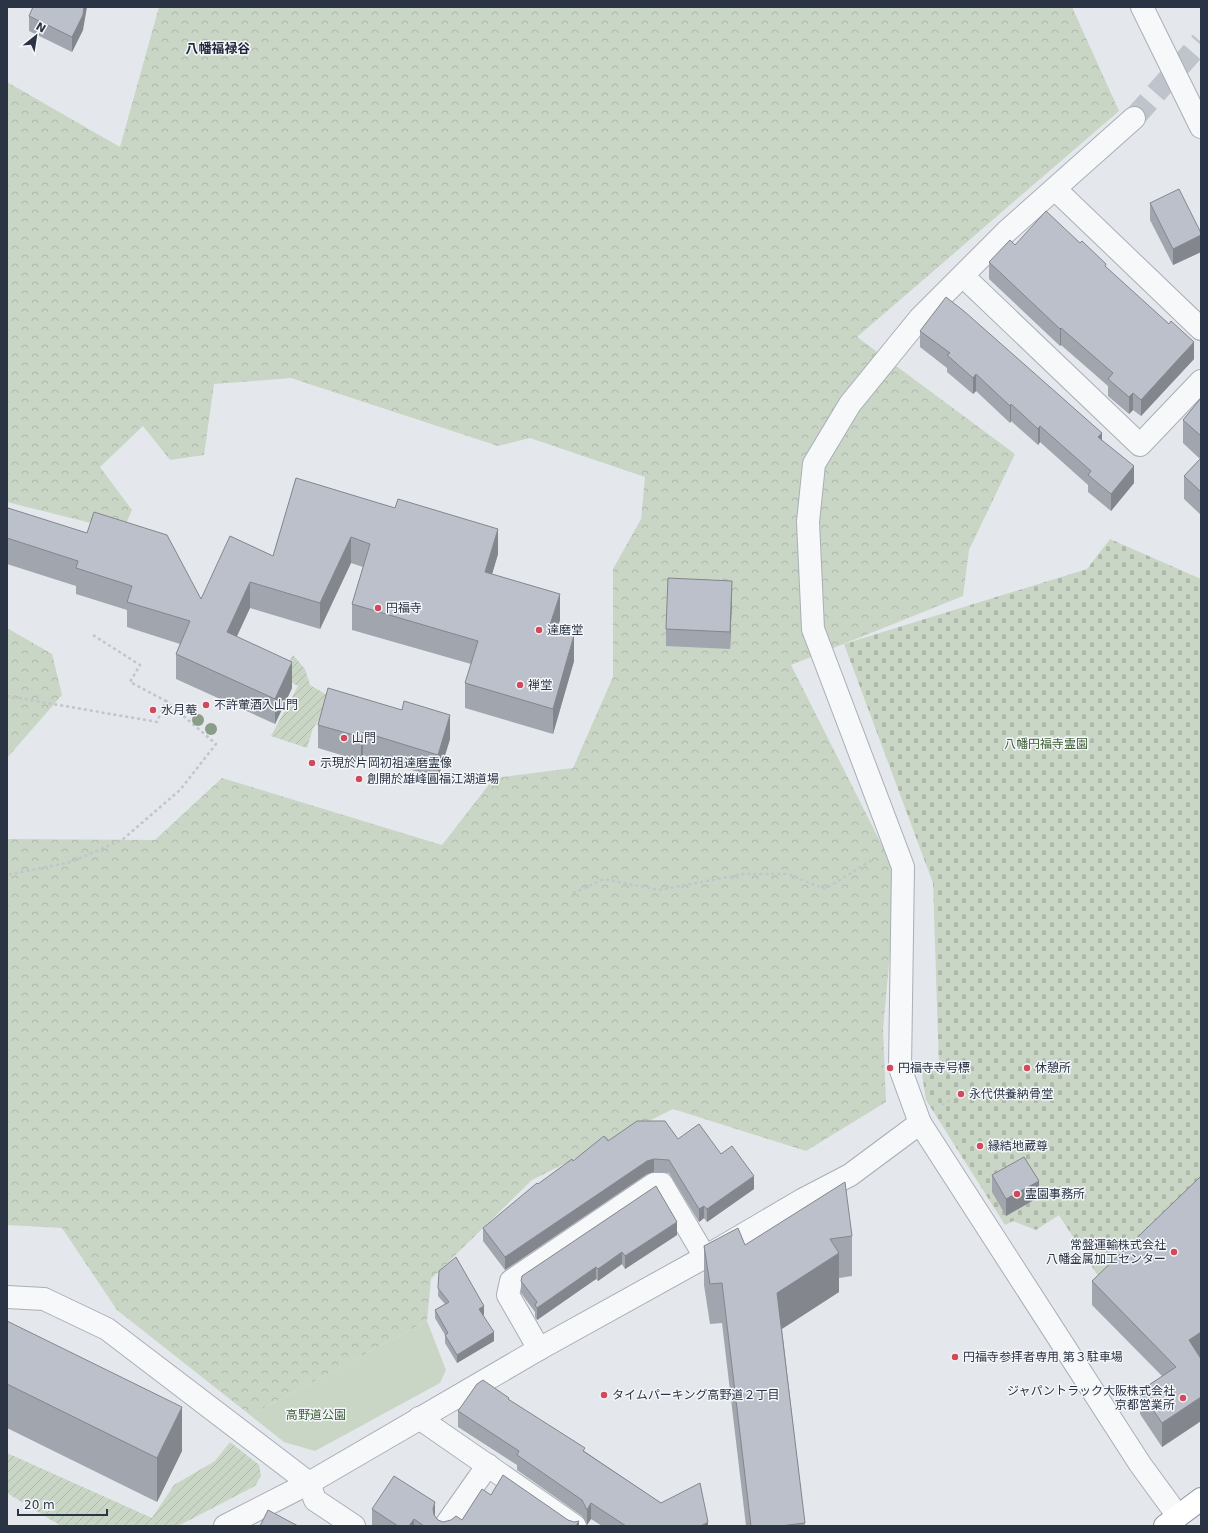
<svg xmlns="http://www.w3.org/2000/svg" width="1208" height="1533" viewBox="0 0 1208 1533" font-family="'DejaVu Sans','Noto Sans JP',sans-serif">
  <defs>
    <pattern id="forest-crowns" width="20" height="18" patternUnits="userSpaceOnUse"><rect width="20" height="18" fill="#c9d6c5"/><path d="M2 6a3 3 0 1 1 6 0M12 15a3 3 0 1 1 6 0" fill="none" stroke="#adb8ab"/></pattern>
    <pattern id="cemetery-stones" width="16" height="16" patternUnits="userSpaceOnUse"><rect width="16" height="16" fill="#c9d6c5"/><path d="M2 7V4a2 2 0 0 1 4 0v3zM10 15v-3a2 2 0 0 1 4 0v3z" fill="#adb8ab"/></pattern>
    <pattern id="garden-furrows" width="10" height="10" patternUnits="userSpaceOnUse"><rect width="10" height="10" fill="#c9d6c5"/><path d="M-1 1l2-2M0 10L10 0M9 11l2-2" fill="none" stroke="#adb8ab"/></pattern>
  </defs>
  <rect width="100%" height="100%" fill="#e4e7ec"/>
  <!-- green -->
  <polygon fill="#c9d6c5" points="427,1321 446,1370 440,1383 315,1451 284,1442 250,1415"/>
  <!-- forest -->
  <g fill="url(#forest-crowns)">
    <polygon points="159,7 1072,7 1119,111 857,337 1015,454 969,550 963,596 791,665 897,875 883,1029 886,1102 806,1151 673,1109 532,1180 431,1279 427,1321 250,1415 117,1310 62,1228 7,1225 7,839 155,840 222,778 442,845 494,778 573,768 613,677 613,569 641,519 645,477 530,438 498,446 291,378 214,384 204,455 170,460 143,426 100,467 132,510 123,531 7,502 7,82 120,147"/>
    <polygon points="7,628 52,654 62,695 7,758"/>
  </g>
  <!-- cemetery -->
  <polygon fill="url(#cemetery-stones)" points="1110,539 1201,579 1201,1189 1100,1279 1059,1215 1036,1230 1013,1221 1005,1225 926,1100 921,1068 939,1067 933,883 844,644 1087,569"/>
  <!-- garden -->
  <g fill="url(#garden-furrows)">
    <polygon points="293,655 305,669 310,685 334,699 313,728 307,748 271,736 298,686 281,677"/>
    <polygon points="230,1442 259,1465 261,1476 255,1486 178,1526 61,1526 7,1493 7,1453 152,1518 174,1485 215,1461"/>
  </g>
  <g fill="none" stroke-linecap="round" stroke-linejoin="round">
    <!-- minor-tunnel -->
    <polyline stroke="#bfc3cb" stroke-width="22" stroke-dasharray="22 11" stroke-linecap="butt" points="1134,118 1201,42"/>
    <defs>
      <g id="minor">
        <polyline points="1142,7 1201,127"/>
        <polyline points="1134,118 1007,231 920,318 850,404 814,464 808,522 813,629 903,867 900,1068 920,1123 1140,1464 1178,1516"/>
        <polyline points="1055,189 1201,329"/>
        <polyline points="963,276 1140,445 1201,381"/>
        <polyline points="7,1297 44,1299 107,1329 309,1483 315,1500 354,1526"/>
        <polyline points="539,1349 508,1295 511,1281 654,1184 662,1184 705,1257"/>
        <polyline points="419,1418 575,1526"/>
        <polyline points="225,1526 309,1483 539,1349 705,1257 802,1200 850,1175 920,1123"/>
        <polyline points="445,1526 488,1465"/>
      </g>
      <polyline id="highway" points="1165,1526 1201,1499"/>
    </defs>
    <!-- minor casing -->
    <use href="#minor" stroke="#a9aeb7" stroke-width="24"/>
    <!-- highway casing -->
    <use href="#highway" stroke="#8b94a3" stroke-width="24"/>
    <!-- path -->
    <g stroke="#c2c5cb" stroke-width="2.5" stroke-dasharray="3 3" stroke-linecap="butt">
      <polyline points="93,635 140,665 130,682 166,701"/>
      <polyline points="7,696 157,722 166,701 216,744 180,790 122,840 71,862 7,875"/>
      <polyline points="573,893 604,879 659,890 744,874 788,874 825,889 872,860"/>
      <polyline points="942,1105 951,1100"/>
    </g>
    <!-- minor -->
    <use href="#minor" stroke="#f7f8fa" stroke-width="22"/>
    <!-- highway -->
    <use href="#highway" stroke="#fff" stroke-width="22"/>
  </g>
  <!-- trees -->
  <g fill="#899d89">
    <circle cx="198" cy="720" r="6"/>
    <circle cx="211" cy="729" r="6"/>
  </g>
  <!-- wall -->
  <g fill="#a1a5ae">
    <polygon points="29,16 83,30 72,52 29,31"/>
    <polygon points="1150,203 1201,233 1201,252 1173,265 1150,220"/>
    <polygon points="1015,245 1106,267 1194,359 1141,416 1133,410 1129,414 1108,396 1108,386 1061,345 1060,346 989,279 989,262"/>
    <polygon points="920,331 1102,440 1134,483 1111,511 1088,492 1088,485 1040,442 1038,445 1011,421 1010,423 976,391 973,394 947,372 947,368 920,347"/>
    <polygon points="1201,398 1201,515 1184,499 1184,476 1200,459 1183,443 1183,420"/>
    <polygon points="296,478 498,554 492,574 560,620 556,630 574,661 553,734 465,708 465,683 471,664 352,630 352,604 363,567 351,563 320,629 250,608 236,637 292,688 275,724 176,679 176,654 180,644 127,627 127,610 76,594 76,586 7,564 7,511 201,599 273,556"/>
    <polygon points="732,598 730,649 666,646 666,629"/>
    <polygon points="318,725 450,739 438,778 363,755 361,761 318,748"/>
    <polygon points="678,1139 721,1154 754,1189 707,1222 704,1218 699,1222 669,1173 654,1172 647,1174 505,1270 483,1241 483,1228 538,1184 573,1161 608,1141"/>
    <polygon points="992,1175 1039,1197 1006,1216 992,1192"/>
    <polygon points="677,1235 625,1269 622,1264 598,1281 596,1279 537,1320 535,1317 535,1312 521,1293 521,1281"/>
    <polygon points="852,1236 852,1276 839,1278 839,1292 782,1329 805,1526 746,1526 722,1323 710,1324 704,1285 704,1246 745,1245"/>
    <polygon points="439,1271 484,1315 483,1315 494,1341 457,1363 445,1343 445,1335 435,1318 435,1310 445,1304 438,1296"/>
    <polygon points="1092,1281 1201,1355 1199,1356 1201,1359 1201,1421 1162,1447 1140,1414 1140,1391 1162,1376 1092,1305"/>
    <polygon points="7,1321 182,1451 157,1502 7,1428"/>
    <polygon points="509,1400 661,1503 708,1526 602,1526 591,1519 587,1525 582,1516 517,1470 517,1465 458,1427 458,1411"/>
    <polygon points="491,1495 568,1520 579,1526 372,1526 372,1509 435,1516 438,1520 443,1522 462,1520"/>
  </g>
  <!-- shaded-wall -->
  <g fill="#83868d">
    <polygon points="84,7 87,7 83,30 72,52 72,37"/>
    <polygon points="1201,235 1201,252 1173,265 1173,249"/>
    <polygon points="1061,328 1061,345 1060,346 1060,329"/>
    <polygon points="1194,342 1194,359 1141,416 1141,400"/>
    <polygon points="976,374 976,391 973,394 973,378"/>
    <polygon points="1133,393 1133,410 1129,414 1129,397"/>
    <polygon points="1011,404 1011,421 1010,423 1010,406"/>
    <polygon points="1040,426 1040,442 1038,445 1038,429"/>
    <polygon points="1102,433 1102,450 1098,437"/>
    <polygon points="1134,466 1134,483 1111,511 1111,494"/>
    <polygon points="498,529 498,554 485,598 485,572"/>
    <polygon points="351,537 351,563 320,629 320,603"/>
    <polygon points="732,581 732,598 730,649 730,632"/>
    <polygon points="250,582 250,608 227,658 227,632"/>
    <polygon points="560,594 560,620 549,654 549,628"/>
    <polygon points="574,635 574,661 553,734 553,709"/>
    <polygon points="292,662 292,688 275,724 275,699"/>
    <polygon points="450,715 450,739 438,778 438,755"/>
    <polygon points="363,732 363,755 361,761 361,737"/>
    <polygon points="654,1159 654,1172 647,1174 505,1270 505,1257 647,1161"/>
    <polygon points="754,1176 754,1189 707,1222 707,1209"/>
    <polygon points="1039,1181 1039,1197 1006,1216 1006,1199"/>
    <polygon points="704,1206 704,1218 699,1222 699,1209"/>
    <polygon points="677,1222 677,1235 625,1269 625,1256"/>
    <polygon points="622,1252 622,1264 598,1281 598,1269"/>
    <polygon points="839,1253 839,1292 777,1332 777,1293"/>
    <polygon points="596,1267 596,1279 537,1320 537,1308"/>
    <polygon points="484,1306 484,1315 479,1317 479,1309"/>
    <polygon points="494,1332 494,1341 457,1363 457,1355"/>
    <polygon points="1201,1332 1201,1355 1189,1364 1189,1340"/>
    <polygon points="1201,1397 1201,1421 1162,1447 1162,1423"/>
    <polygon points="182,1407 182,1451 157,1502 157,1458"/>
    <polygon points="435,1502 435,1519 433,1509"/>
    <polygon points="591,1503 591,1519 587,1525 587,1510"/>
    <polygon points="414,1519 414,1526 409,1526"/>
    <polygon points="579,1521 579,1526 576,1526"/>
    <polygon points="708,1522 708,1526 701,1526"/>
  </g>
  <!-- building -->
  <g fill="#bbc0ca" stroke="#83868d">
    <polygon points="33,7 84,7 83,15 72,37 29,16"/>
    <polygon points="1179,189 1201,233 1201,235 1173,249 1150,203"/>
    <polygon points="1046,211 1080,243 1082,241 1106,264 1105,266 1169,324 1171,321 1194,342 1141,400 1133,393 1129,397 1108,379 1113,373 1061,328 1060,329 989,262 1010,240 1015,245"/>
    <polygon points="946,297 965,312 1102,433 1098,437 1134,466 1111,494 1088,475 1091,471 1040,426 1038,429 1011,404 1010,406 976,374 973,378 947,355 950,353 920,331"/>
    <polygon points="1201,398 1201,436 1183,420"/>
    <polygon points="1201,458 1201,492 1184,476"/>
    <polygon points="296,478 395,508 398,499 498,529 485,572 560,594 549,628 574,635 553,709 465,683 478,641 352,604 370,544 351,537 320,603 250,582 227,632 292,662 275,699 176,654 190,621 127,602 132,586 76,568 78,561 7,538 7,511 8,508 87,533 94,512 167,535 201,599 230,536 273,556"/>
    <polygon points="668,578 732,581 730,632 666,629"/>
    <polygon points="328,688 402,710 404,701 450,715 438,755 363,732 361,737 318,725"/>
    <polygon points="637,1121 665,1121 678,1139 699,1124 721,1154 732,1146 754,1176 707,1209 704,1206 699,1209 669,1160 654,1159 647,1161 505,1257 483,1228 537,1183 538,1184 572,1159 573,1161 604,1136 608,1141"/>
    <polygon points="1024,1157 1039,1181 1006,1199 992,1175"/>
    <polygon points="1201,1176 1201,1332 1189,1340 1201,1359 1201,1397 1162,1423 1140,1391 1176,1367 1092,1281"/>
    <polygon points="845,1182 852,1236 830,1239 839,1253 777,1293 805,1523 780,1526 751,1526 722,1283 710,1284 704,1246 738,1228 745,1245"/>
    <polygon points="656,1186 677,1222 625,1256 622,1252 598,1269 596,1267 537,1308 535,1305 537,1302 521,1281 522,1276"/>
    <polygon points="456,1257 484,1306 479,1309 494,1332 457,1355 445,1335 448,1333 435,1310 449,1302 438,1288 439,1271"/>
    <polygon points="7,1321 182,1407 157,1458 7,1384"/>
    <polygon points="483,1380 509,1398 508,1399 585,1448 583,1451 661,1503 700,1483 708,1522 701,1526 626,1526 591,1503 587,1510 582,1500 517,1455 519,1451 458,1411 477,1384"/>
    <polygon points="503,1475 568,1520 574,1522 579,1521 576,1526 424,1526 414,1519 409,1526 398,1526 372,1509 394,1476 435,1502 433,1509 434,1515 438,1520 443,1522 451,1520 456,1516 462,1520 482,1489 491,1495"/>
    <polygon points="268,1510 298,1526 260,1526"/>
  </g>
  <!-- markers -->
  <g fill="#d1495b" stroke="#f4f6f9" stroke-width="1.5">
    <circle cx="378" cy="608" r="4"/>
    <circle cx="539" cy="630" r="4"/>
    <circle cx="520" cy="685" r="4"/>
    <circle cx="206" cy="705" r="4"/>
    <circle cx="153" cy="710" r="4"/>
    <circle cx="344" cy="738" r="4"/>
    <circle cx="312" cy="763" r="4"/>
    <circle cx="359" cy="779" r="4"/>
    <circle cx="890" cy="1068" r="4"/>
    <circle cx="1027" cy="1068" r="4"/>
    <circle cx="961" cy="1094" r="4"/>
    <circle cx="980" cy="1146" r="4"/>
    <circle cx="1017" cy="1194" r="4"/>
    <circle cx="1174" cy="1252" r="4"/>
    <circle cx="955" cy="1357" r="4"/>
    <circle cx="604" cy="1395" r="4"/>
    <circle cx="1183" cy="1398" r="4"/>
  </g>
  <g text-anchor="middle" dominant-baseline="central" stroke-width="3" stroke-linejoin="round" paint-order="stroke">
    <!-- poi labels -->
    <g font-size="12" fill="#2b3445" stroke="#f4f6f9" text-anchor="start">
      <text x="386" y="608">円福寺</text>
      <text x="547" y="630">達磨堂</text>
      <text x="528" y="685">禅堂</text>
      <text x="214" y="705">不許葷酒入山門</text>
      <text x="161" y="710">水月菴</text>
      <text x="352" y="738">山門</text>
      <text x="320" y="763">示現於片岡初祖達磨霊像</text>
      <text x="367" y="779">創開於雄峰圓福江湖道場</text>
      <text x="898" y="1068">円福寺寺号標</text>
      <text x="1035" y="1068">休憩所</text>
      <text x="969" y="1094">永代供養納骨堂</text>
      <text x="988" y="1146">縁結地蔵尊</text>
      <text x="1025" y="1194">霊園事務所</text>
      <text x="1166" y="1245" text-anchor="end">常盤運輸株式会社<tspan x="1166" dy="14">八幡金属加工センター</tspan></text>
      <text x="963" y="1357">円福寺参拝者専用 第３駐車場</text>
      <text x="1175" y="1391" text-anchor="end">ジャパントラック大阪株式会社<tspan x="1175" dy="14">京都営業所</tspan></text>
      <text x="612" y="1395">タイムパーキング高野道２丁目</text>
    </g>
    <!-- park labels -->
    <g font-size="12" fill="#3f6138" stroke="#f4f6f9">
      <text x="1046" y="744">八幡円福寺霊園</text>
      <text x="316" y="1415">高野道公園</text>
    </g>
    <!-- neighbourhood labels -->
    <g font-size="13" font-weight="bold" fill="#1d2536" stroke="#f4f6f9">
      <text x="218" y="48">八幡福禄谷</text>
    </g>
  </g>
  <!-- border -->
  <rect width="1208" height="1533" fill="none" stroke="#2b3445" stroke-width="16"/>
  <!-- north arrow -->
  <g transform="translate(36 36) rotate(30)" stroke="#f4f6f9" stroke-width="3" paint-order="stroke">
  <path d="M0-3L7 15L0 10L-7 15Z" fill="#2b3445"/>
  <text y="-6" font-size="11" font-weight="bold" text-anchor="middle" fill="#2b3445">N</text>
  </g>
  <!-- scale -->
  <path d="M18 1509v6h89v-6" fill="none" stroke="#2b3445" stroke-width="2"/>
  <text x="24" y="1509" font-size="12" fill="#2b3445" stroke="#f4f6f9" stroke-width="3" paint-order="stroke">20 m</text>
</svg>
